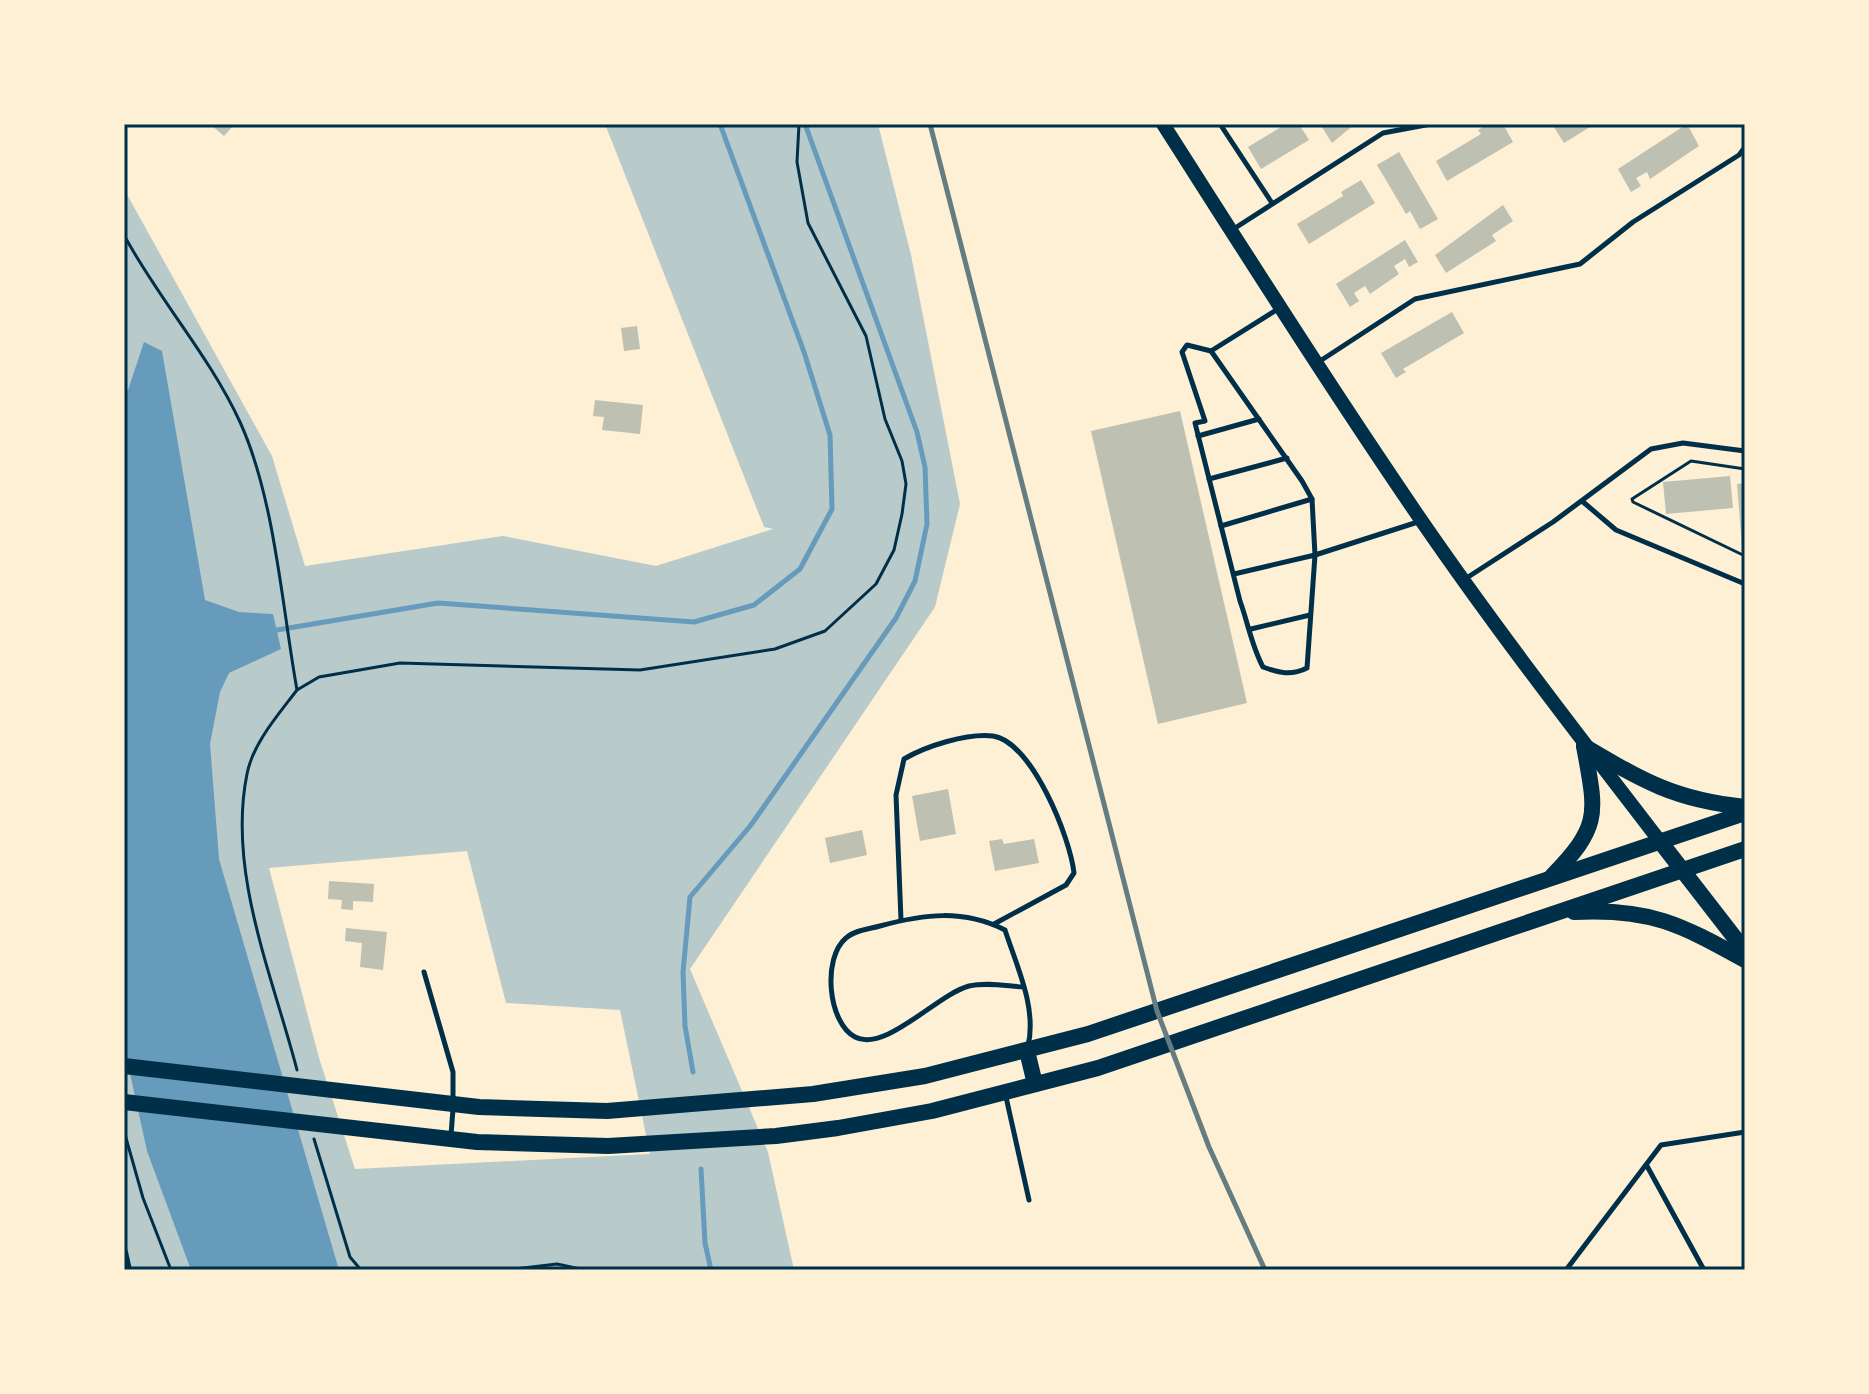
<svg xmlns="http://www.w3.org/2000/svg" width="1869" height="1394" viewBox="0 0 1869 1394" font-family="'Asap Condensed',sans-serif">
  <rect width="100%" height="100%" fill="#fdf0d5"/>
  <!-- green -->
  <path fill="#b9caca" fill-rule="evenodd" d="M605,124h273l33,131 49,249 -25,103 -245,362 78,183 26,118h-670v-1081l148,267 33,110 198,-30 153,30 117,-37 -9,-2zM467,851l39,152 114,7 30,144 -295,15 -36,-111 -50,-190z"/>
  <!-- water -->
  <polygon fill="#669bbc" points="144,342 162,351 205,600 239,612 273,614 281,649 229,673 220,692 210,744 219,859 339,1270 191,1270 147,1151 124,1046 124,393 128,390"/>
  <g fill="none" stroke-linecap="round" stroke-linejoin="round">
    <!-- stream -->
    <g stroke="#669bbc" stroke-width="5">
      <polyline points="271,631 438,603 694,622 754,605 800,569 832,509 830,435 804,352 720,124"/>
      <polyline points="693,1072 685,1026 683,972 690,897 751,825 896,618 915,581 927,524 925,467 917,432 805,124"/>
      <polyline points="701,1169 705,1243 711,1270"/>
    </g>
  </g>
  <!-- building -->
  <g fill="#bec0b2">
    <polygon points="210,124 228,124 232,127 224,136"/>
    <polygon points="1286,124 1299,124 1309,140 1261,169 1248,147"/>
    <polygon points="1320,124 1355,124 1332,143"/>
    <polygon points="1488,124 1503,124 1513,142 1447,181 1436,161 1481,134 1478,130"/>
    <polygon points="1552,124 1595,124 1564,143"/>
    <polygon points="1687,124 1699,146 1650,179 1647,172 1636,178 1641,186 1631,192 1618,169"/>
    <polygon points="1399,152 1438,219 1420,229 1410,211 1406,214 1377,165"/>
    <polygon points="1361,180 1375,203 1309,244 1297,224 1343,196 1341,192"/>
    <polygon points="1503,205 1513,221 1492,235 1496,241 1446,273 1435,255"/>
    <polygon points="1405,240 1418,262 1409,267 1405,259 1394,266 1399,274 1370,294 1365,286 1354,293 1359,301 1350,307 1336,284"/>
    <polygon points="1452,312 1464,333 1403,369 1406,372 1396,378 1381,353"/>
    <polygon points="637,326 640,349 624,351 621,328"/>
    <polygon points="595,400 643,405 640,434 602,430 604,417 593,416"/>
    <polygon points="1180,411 1247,703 1158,724 1091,431"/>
    <polygon points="1730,476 1733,508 1666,514 1663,482"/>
    <polygon points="1745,483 1745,546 1742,546 1737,484"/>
    <polygon points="948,789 956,834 920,841 912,796"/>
    <polygon points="862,830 867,855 830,863 825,838"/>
    <polygon points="1002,839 1004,844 1034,839 1039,863 995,871 989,841"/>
    <polygon points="329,881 374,884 373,902 353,901 353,910 341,909 342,900 328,899"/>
    <polygon points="346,928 387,932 383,970 360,967 362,943 345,941"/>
  </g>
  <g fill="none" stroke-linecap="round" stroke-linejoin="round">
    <!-- path -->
    <g stroke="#003049" stroke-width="3">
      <path d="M124,235c35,65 85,120 116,187 35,77 42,185 57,268 -19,25 -44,53 -50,84 -20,98 26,203 50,296"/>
      <polyline points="1745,469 1691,461 1632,499 1633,502 1745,556"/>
      <polyline points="297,690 319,677 400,663 640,670 775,649 825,631 876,584 894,550 902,514 906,484 902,461 885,419 866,336 808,223 797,162 799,124"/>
      <polyline points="124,1131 143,1198 171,1270"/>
      <polyline points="314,1139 350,1257 361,1270"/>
      <polyline points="506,1270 557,1264 585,1270"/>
    </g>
    <!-- service -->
    <g stroke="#003049" stroke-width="5">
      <polyline points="1220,124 1272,203"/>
      <polyline points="1232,230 1383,133 1431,124"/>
      <polyline points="1278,309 1211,351 1302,481 1312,499 1315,555 1421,521"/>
      <path d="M1211,351l-24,-6 -5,7 23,69 -10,2 45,178c8,22 12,46 23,66 16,6 28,9 44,1l8,-113 -81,19"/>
      <polyline points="1317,363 1415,299 1580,264 1633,222 1739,155 1745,147"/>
      <polyline points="1198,436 1259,419"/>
      <polyline points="1209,479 1287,458"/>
      <polyline points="1582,501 1616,530 1745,584"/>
      <polyline points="1221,526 1312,499"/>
      <polyline points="1465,579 1553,522 1651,449 1683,443 1745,451"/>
      <polyline points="1251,629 1310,615"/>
      <path d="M901,920l-5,-125 8,-36c22,-13 63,-26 89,-23 39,6 77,101 81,137l-8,12 -72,39"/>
      <polyline points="424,972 453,1072 453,1099"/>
      <path d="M1024,987c-18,-1 -37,-5 -55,-1 -31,8 -84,67 -114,51 -27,-14 -33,-79 -9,-99 9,-8 23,-9 34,-12 44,-12 83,-17 125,4 12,37 32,78 23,116"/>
      <polyline points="1006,1097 1029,1200"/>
      <polyline points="451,1135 453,1109"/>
      <polyline points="1647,1166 1704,1270"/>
      <polyline points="1566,1270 1661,1145 1745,1132"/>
    </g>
    <!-- minor -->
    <polyline stroke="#003049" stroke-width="8" points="124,1252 128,1270"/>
    <!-- secondary -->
    <path stroke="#003049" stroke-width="14" d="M1163,124c85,133 169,266 258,396 75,109 157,215 238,320"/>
    <!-- primary -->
    <g stroke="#003049" stroke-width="16">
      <path d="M1584,746c59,35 91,54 161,61"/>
      <polyline points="1659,840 1745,951"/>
      <path d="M1552,876c50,-51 44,-63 32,-130"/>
      <path d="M1574,912c76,-4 106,12 171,48"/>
      <polyline points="1027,1051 1035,1084"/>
      <polyline points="124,1066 479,1107 607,1111 813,1094 925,1076 1088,1034 1745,813"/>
      <polyline points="124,1102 477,1142 608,1146 776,1136 838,1128 932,1111 1098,1068 1745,849"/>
    </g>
    <!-- rail -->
    <polyline stroke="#657d81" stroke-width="5" points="930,124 1157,1011 1209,1147 1265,1270"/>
  </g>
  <!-- border -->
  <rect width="1869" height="1394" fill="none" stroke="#fdf0d5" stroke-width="252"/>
  <rect x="126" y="126" width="1617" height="1142" fill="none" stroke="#003049" stroke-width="3"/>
</svg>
